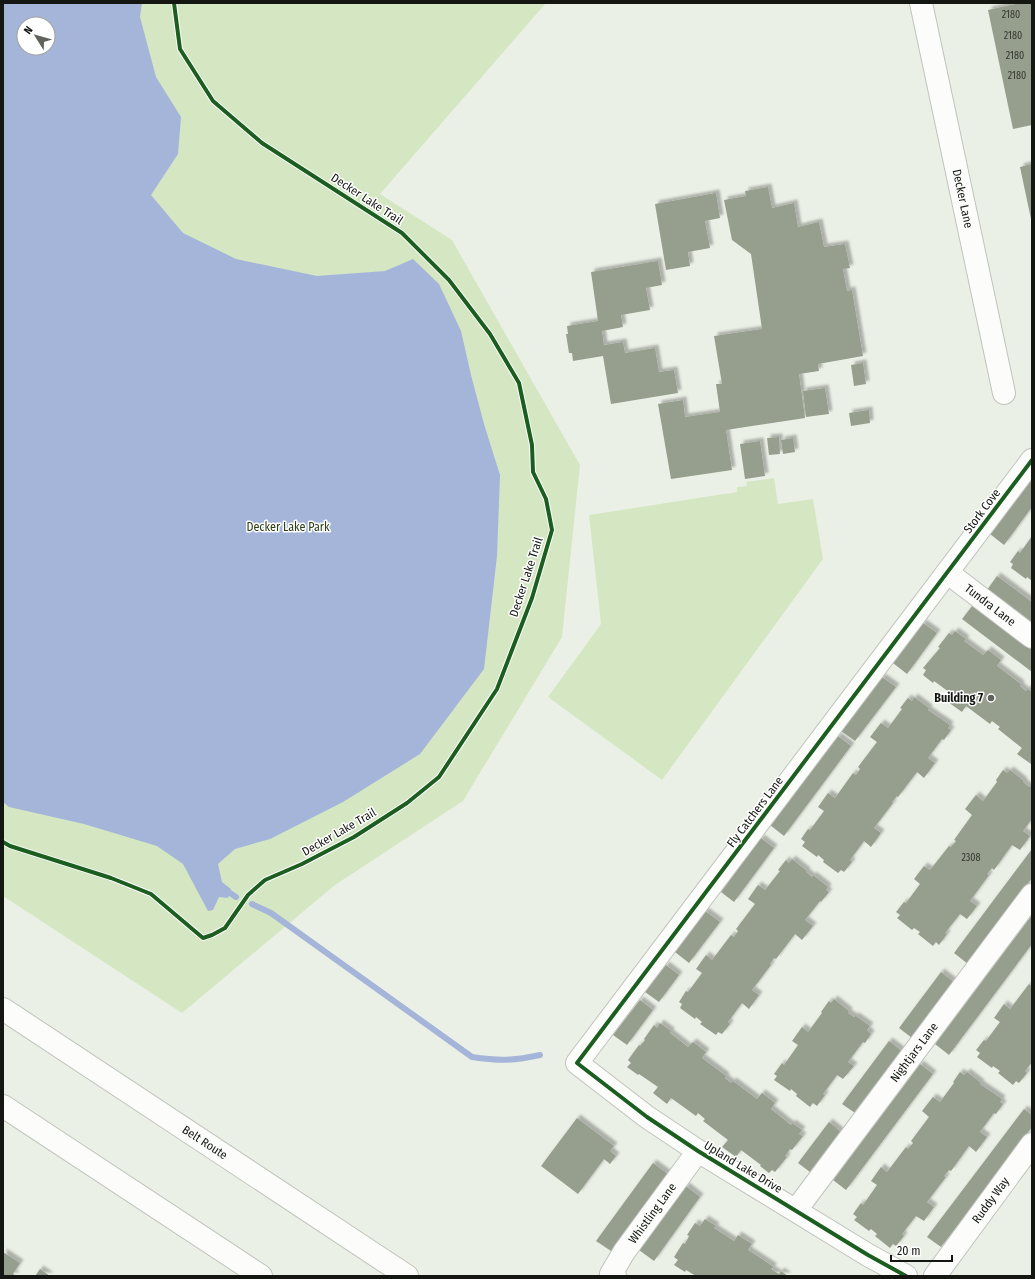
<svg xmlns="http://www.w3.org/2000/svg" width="1035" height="1279" viewBox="0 0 1035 1279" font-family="'Fira Sans Condensed',sans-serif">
  <defs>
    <filter id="shadow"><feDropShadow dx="3.5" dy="-3.5" stdDeviation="1" flood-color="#0004"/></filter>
  </defs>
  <rect width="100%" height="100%" fill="#ebf0e6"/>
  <!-- green -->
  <g fill="#d4e7c2" fill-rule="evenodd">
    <path d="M3,3h543l-166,191 72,46 128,225 -18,172 -99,164 -128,84 -153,128 -179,-117zM24,24h24v24h-24z"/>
    <polygon points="774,478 778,504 813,499 823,559 662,780 548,697 601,624 589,515 737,492 737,487 747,486 746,482"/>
  </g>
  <!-- water -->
  <path fill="#a4b5d9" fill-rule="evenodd" d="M3,3h139l-2,14 16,60 25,40 -3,37 -27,41 32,38 53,26 81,17 68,-5 28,-12 26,25 22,47 10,44 13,49 16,51 -3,81 -13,113 -64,85 -77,48 -73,37 -35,10 -17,15 4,18 9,7 -3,9 -9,-1 -6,13 -5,1 -25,-47 -26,-18 -73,-22 -75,-17 -6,-5zM24,24h24v24h-24z"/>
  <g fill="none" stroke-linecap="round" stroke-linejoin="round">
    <!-- stream -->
    <g stroke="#a4b5d9" stroke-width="6">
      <polyline points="230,893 236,897"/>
      <path d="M252,904l19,9 201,144c26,4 41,4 68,-2"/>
    </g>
  </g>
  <!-- building -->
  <g fill="#969e8e" filter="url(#shadow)">
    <polygon points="1020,3 1032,3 1032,125 1013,129 988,10"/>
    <polygon points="1032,164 1032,219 1031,219 1020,167"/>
    <polygon points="768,187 772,208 794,203 798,227 819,222 824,247 845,244 850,268 843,269 847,291 852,290 863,356 818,364 819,371 799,374 805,418 726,430 732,470 671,479 658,404 683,400 685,417 720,412 716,384 722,384 714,336 762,329 751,254 732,240 724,200 746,196 745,191"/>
    <polygon points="716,193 720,218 705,221 710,248 688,252 690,266 666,270 655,204"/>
    <polygon points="658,261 662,285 646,288 650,310 621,315 623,327 602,331 604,345 623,342 625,353 655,348 659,372 674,370 678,393 611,404 603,356 573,361 572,353 569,353 566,334 568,334 567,326 598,321 591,272"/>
    <polygon points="863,363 866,384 854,386 851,365"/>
    <polygon points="825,388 829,414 806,417 803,391"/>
    <polygon points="869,410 870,423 851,426 849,413"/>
    <polygon points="779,437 780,454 769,455 767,438"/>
    <polygon points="793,438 795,452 783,454 781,440"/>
    <polygon points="760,441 765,476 745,479 740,444"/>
    <polygon points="1032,478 1032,507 1004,545 990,534"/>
    <polygon points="1032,536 1032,581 1027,577 1026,579 1011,568 1013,564 1010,562 1018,551 1020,553"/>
    <polygon points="997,576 1032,602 1032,623 987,590"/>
    <polygon points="973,605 1032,650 1032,672 962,619"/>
    <polygon points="923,623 937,633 907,674 893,663"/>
    <polygon points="955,631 966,639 964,641 983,655 988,650 1001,660 997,666 1021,684 1020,686 1026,691 1028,689 1032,692 1032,763 1031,764 1017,754 1022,748 998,729 1000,727 992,721 990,724 966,706 962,712 948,702 953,695 934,681 933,683 923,675 926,670 923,668 940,648 938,647 949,633 952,635"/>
    <polygon points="882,677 896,687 855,741 841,731"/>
    <polygon points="914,697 929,708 928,710 950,725 948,728 951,730 944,740 942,739 928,758 935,763 924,778 917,772 898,797 897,796 892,802 893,803 874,828 881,833 871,847 864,841 850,860 852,862 844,872 841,870 838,873 823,862 824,860 818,855 817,857 802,846 805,842 801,839 808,829 810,830 824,811 818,807 828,793 835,798 853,773 856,775 860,769 858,767 877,742 870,737 881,723 888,728 902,709 900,708 908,698 912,701"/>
    <polygon points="838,736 851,746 784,836 770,825"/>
    <polygon points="1003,770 1007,773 1010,770 1024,781 1023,782 1029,787 1030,786 1032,787 1032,819 1023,831 1030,836 1020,850 1012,845 994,870 992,868 987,874 989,875 970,901 977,906 967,919 960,914 945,933 947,934 939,945 936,942 933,946 918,934 920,932 914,928 912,930 897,918 900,915 896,912 904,902 906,903 920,884 914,879 924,866 930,870 949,846 951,847 956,841 954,840 972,815 965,809 976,795 983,801 997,782 996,780"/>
    <polygon points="761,838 774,848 734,902 721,892"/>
    <polygon points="1032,849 1032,878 968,964 954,953"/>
    <polygon points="792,859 807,871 806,872 812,877 813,875 828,887 826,890 829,892 821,902 820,901 805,920 813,926 802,940 795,934 776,959 774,958 770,964 771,965 752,990 759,995 749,1009 742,1003 728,1022 730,1024 722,1034 718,1032 716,1035 700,1024 702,1022 696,1017 695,1019 680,1008 682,1004 679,1002 686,991 688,992 702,973 696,969 706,955 712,960 731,935 734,937 738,931 736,929 755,904 748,899 758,885 765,890 780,871 778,870 786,860 789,863"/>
    <polygon points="705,911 720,922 689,963 675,952"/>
    <polygon points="1032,915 1032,944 949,1055 935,1044"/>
    <polygon points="666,965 679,975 659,1002 645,992"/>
    <polygon points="941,972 954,982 912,1038 899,1028"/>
    <polygon points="1029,984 1031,986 1032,984 1032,1062 1025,1071 1027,1073 1019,1083 1016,1081 1013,1085 998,1073 1000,1071 993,1066 992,1068 977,1057 980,1053 976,1050 984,1040 986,1041 1000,1022 994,1018 1004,1004 1010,1009"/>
    <polygon points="834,999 849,1011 848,1013 854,1017 856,1016 870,1026 867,1030 871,1034 865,1043 863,1042 848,1062 854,1066 843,1079 837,1075 823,1094 825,1095 817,1106 813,1103 810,1107 796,1096 797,1094 791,1089 790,1091 774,1080 777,1076 774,1074 782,1063 784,1065 798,1045 792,1041 802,1027 808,1032 822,1013 821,1012 829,1001 831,1003"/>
    <polygon points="640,1000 653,1010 627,1045 613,1035"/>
    <polygon points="660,1023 671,1031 670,1033 688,1047 693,1042 706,1052 702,1058 726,1076 725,1078 731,1083 733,1081 757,1099 762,1093 775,1103 771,1109 791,1125 792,1123 802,1130 799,1134 803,1136 792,1150 790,1149 785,1156 787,1157 775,1172 772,1170 769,1173 760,1166 761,1165 741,1150 736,1157 722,1147 728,1140 703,1121 705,1119 698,1113 696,1116 671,1098 667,1104 653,1093 658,1087 639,1074 638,1075 627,1067 631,1063 628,1060 639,1045 640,1046 645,1040 644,1039 654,1025 657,1028"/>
    <polygon points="889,1041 902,1051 855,1113 842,1104"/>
    <polygon points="920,1064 933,1074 846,1190 833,1180"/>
    <polygon points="960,1072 964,1075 967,1072 981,1083 980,1084 1002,1099 1000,1102 1003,1104 996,1114 994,1113 980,1132 987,1137 976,1152 969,1146 951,1171 949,1170 944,1176 946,1177 927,1202 934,1207 924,1221 916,1216 902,1234 904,1236 896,1246 893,1244 890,1248 875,1236 877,1234 871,1229 869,1231 854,1220 857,1217 853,1214 861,1203 863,1205 877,1185 871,1181 881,1167 887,1172 906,1147 908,1149 913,1143 911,1141 929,1117 922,1111 933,1097 940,1102 954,1083 953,1082"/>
    <polygon points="1024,1109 1032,1115 1032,1127 941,1247 927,1237"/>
    <polygon points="577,1118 614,1146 610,1151 616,1156 610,1164 604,1159 578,1194 541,1166"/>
    <polygon points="829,1122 841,1132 810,1172 798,1163"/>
    <polygon points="653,1163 668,1174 611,1251 596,1241"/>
    <polygon points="686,1186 700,1197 654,1261 639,1250"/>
    <polygon points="705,1219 716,1226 714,1228 734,1241 738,1235 752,1244 748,1250 774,1267 771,1269 779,1274 781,1271 788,1276 696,1276 686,1270 685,1272 674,1265 678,1260 674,1257 683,1243 685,1244 689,1236 687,1235 695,1223 700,1226"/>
    <polygon points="3,1252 20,1263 13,1274 17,1276 3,1276"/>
    <polygon points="40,1269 50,1276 35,1276"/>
  </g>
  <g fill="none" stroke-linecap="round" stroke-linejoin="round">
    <defs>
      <g id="minor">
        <path id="s1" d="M921,3l83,390"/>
        <path id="s2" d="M948,573l84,64"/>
        <path id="s3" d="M796,1210l236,-315"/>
        <path id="s4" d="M615,1276l-4,-2 13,-22 74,-101"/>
        <polyline points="906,1276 868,1255 698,1151 647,1117 577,1063 1032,460"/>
        <path id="s5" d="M935,1276l97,-132"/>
      </g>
      <g id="motorway">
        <path id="s6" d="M3,1009l404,267"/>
        <polyline points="3,1106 261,1276"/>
      </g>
    </defs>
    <!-- minor casing -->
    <use href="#minor" stroke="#bfc3bc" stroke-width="24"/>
    <!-- motorway casing -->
    <use href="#motorway" stroke="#bfc3bc" stroke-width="24"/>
    <!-- minor -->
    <use href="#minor" stroke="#fcfdfb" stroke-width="22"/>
    <!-- motorway -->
    <use href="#motorway" stroke="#fcfdfb" stroke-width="22"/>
    <defs>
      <g id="cycleway">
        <polyline points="3,842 10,846 111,878 151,894 203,938 212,935 225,928 248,895 265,880 302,864 354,837 407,803 439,777 497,689 532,598 552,530 546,499 533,472 532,445 519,383 490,334 449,280 402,233 262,143 213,101 180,49 174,3"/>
        <polyline points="906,1276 868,1255 698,1151 647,1117 577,1063 1032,460"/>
      </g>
    </defs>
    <!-- cycleway casing -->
    <use href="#cycleway" stroke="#fff" stroke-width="6"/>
    <!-- cycleway -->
    <use href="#cycleway" stroke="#1b5e20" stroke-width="4"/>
  </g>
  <!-- markers -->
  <circle fill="#5f635c" stroke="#fff" stroke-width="1.5" cx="991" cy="698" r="4"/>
  <g text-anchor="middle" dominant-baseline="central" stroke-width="3" stroke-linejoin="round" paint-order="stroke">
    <!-- number labels -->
    <g font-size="10" fill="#343930">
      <text x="1011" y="15">2180</text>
      <text x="1013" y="36">2180</text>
      <text x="1015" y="56">2180</text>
      <text x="1017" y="76">2180</text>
      <text x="971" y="858">2308</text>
    </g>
    <!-- street labels -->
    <g font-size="12" fill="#141711" stroke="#fff">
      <text stroke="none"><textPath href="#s1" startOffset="200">Decker Lane</textPath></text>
      <text transform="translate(367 199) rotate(33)">Decker Lake Trail</text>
      <text transform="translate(982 511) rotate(-53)">Stork Cove</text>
      <text transform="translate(526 577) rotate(-72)">Decker Lake Trail</text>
      <text stroke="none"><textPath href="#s2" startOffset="53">Tundra Lane</textPath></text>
      <text transform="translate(755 812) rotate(-53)">Fly Catchers Lane</text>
      <text transform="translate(339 832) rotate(-30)">Decker Lake Trail</text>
      <text stroke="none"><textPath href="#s3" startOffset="197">Nightjars Lane</textPath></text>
      <text stroke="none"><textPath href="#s6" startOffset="242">Belt Route</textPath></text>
      <text transform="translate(743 1167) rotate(31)">Upland Lake Drive</text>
      <text stroke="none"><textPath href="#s5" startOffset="94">Ruddy Way</textPath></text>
      <text stroke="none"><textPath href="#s4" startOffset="78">Whistling Lane</textPath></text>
    </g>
    <!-- park labels -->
    <g font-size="12" fill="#2c3e14" stroke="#fff">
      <text x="288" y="527">Decker Lake Park</text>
    </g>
    <!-- poi labels -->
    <g font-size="12" font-weight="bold" fill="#141711" stroke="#fff" text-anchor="end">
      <text x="983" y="698">Building 7</text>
    </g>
  </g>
  <!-- border -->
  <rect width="1035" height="1279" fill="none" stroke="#141711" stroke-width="8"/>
  <!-- north arrow -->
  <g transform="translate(36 36) rotate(307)"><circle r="19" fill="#ffffff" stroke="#a1a2a0"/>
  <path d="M0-3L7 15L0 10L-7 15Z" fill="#5f635c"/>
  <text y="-6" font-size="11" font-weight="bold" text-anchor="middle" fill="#141711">N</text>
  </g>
  <!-- scale -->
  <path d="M891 1255v6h61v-6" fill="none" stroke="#141711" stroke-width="2"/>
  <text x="897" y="1255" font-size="12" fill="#141711" stroke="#ffffff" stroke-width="3" paint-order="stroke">20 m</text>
</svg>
